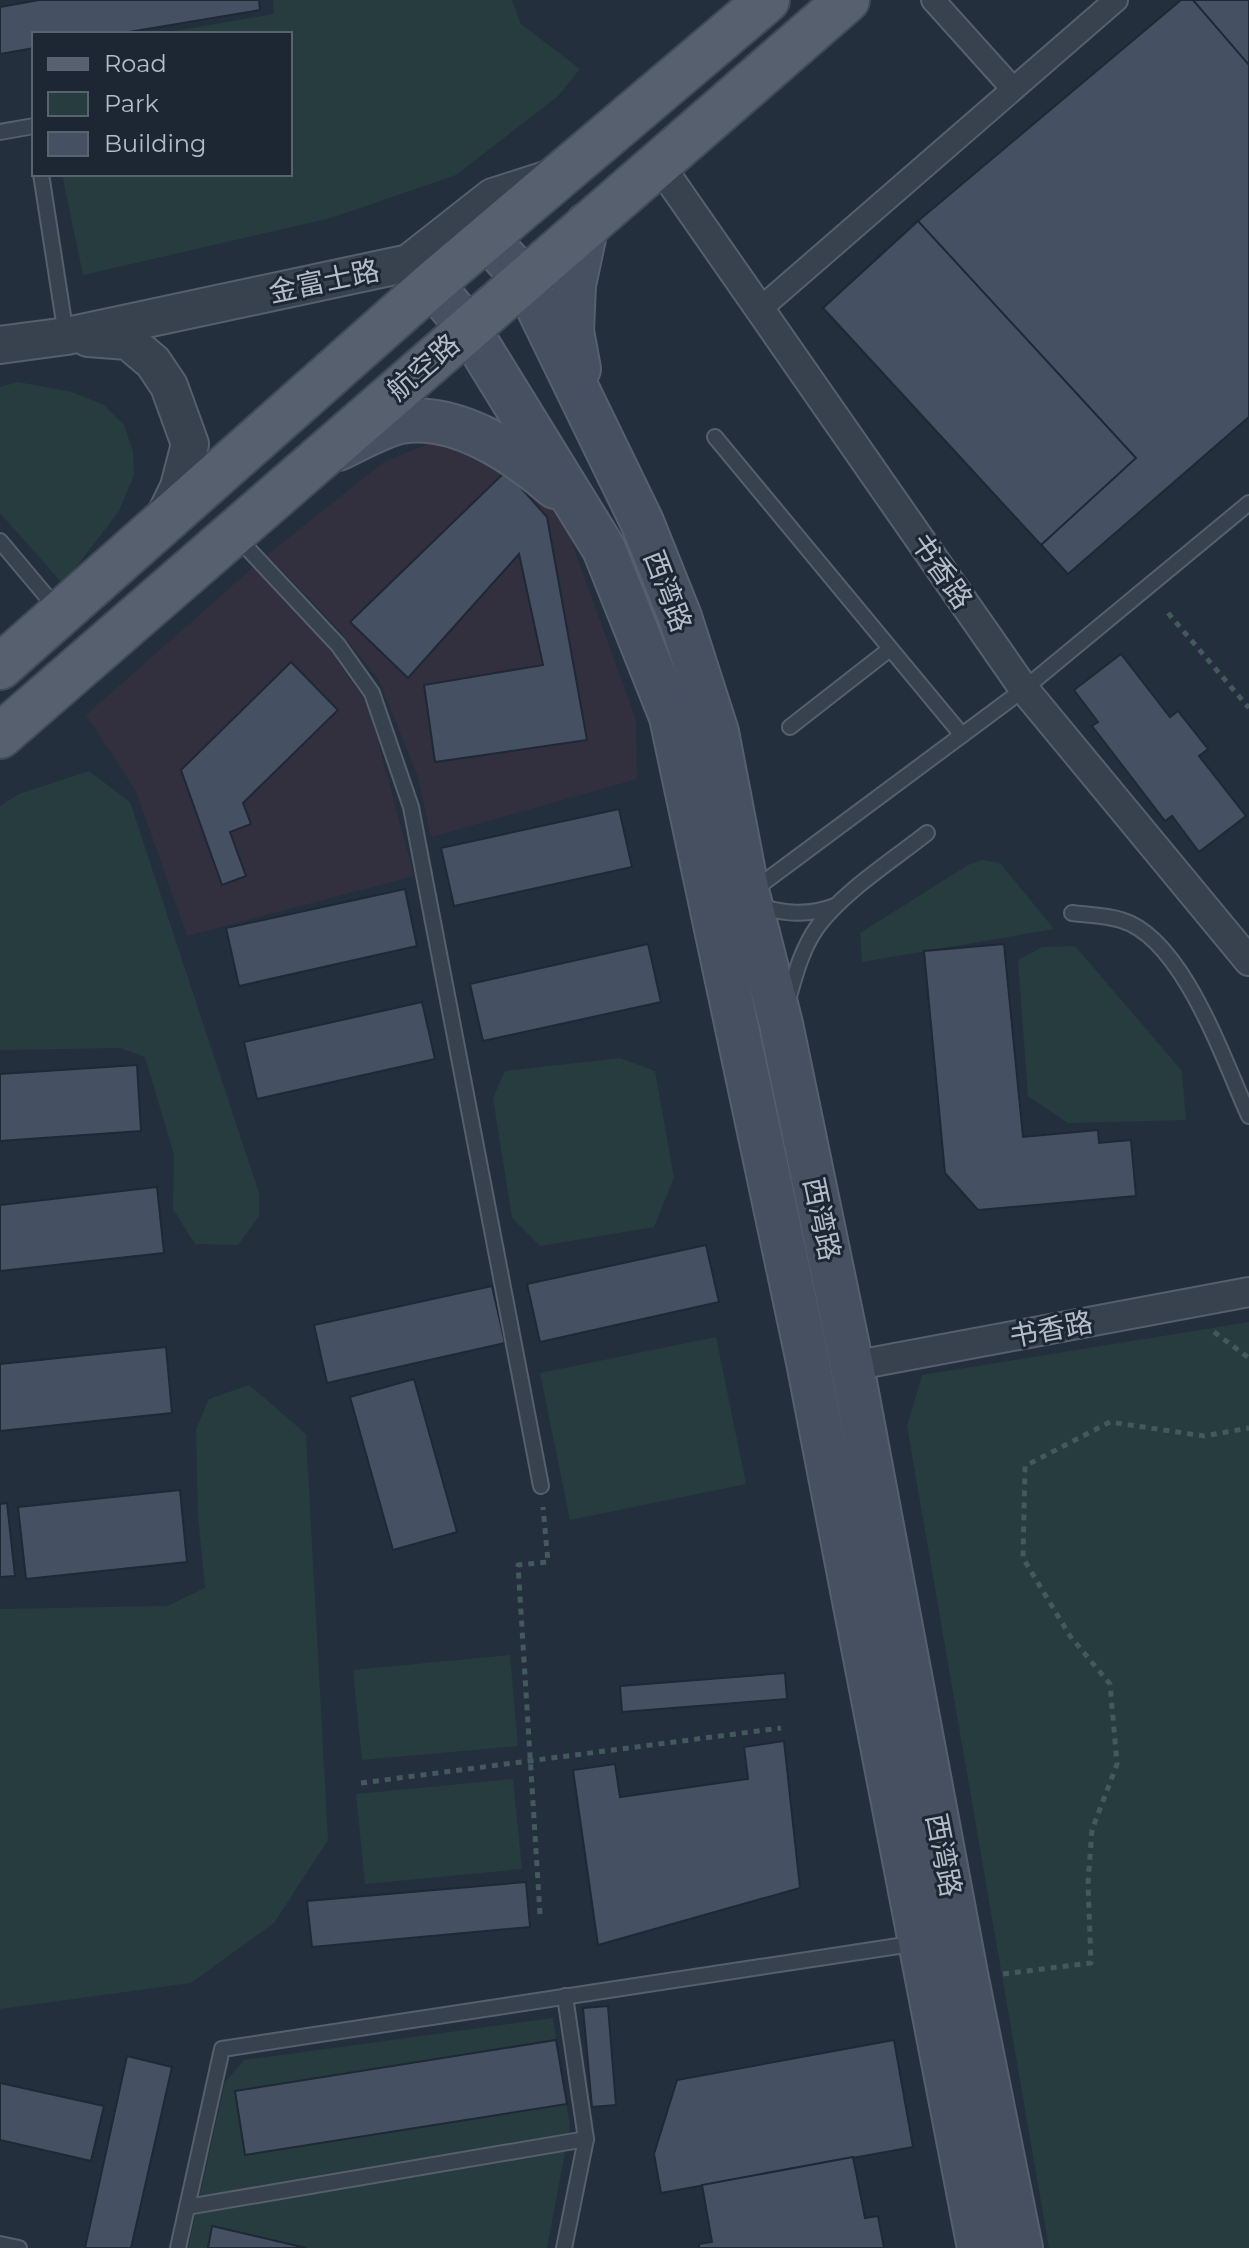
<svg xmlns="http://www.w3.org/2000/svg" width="1249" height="2248" viewBox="0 0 1249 2248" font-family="Montserrat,'Noto Sans SC',sans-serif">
  <rect width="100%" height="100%" fill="#242f3e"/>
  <!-- medical -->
  <g fill="#32303f">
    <polygon points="435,441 461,443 551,502 564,521 636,720 637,779 431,837 418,777 379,680 339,630 267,555 384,462"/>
    <polygon points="256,565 322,639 368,705 414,876 187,936 136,791 86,715"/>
  </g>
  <!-- green -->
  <g fill="#263c3f">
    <polygon points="273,0 512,0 521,24 580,69 557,97 456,175 331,218 83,275 62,174 290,174 290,34 157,34 274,14"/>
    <polygon points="18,382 72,392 104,405 124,425 133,452 134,475 119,511 63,584 0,513 0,387"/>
    <polygon points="89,771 130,802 259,1193 259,1216 238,1245 195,1244 173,1209 174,1155 145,1057 120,1048 0,1050 0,806 19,794"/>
    <polygon points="982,860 1000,863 1054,929 862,962 860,933 968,865"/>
    <polygon points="1075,946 1182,1071 1186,1120 1068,1123 1028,1096 1018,960 1042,947"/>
    <polygon points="620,1058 655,1071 674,1178 654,1227 540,1246 512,1218 493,1098 505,1071"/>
    <polygon points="1249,1322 1249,2248 1049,2248 907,1426 922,1375"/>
    <polygon points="716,1337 746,1484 570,1520 540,1373"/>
    <polygon points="249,1385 306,1434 328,1840 274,1923 191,1983 0,2009 0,1609 167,1606 205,1588 198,1516 196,1429 209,1399"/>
    <polygon points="510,1655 518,1746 362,1760 353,1670"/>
    <polygon points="513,1779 522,1869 365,1884 356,1794"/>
    <polygon points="553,2018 570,2126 547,2248 188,2248 225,2082 244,2060"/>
  </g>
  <!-- building -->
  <g fill="#455162" stroke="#1f2835" stroke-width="2">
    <polygon points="39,0 259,0 260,10 117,34 34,34 34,48 0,54 0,7"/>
    <polygon points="1181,0 1249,0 1249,417 1068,574 823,308 918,221"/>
    <polygon points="1193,0 1249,0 1249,65"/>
    <polygon points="918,221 1136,458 1041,545 823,308"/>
    <polygon points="506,471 547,517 587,740 435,762 424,685 543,665 519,554 408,678 350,622"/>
    <polygon points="1121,654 1170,717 1178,711 1208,749 1199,756 1246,816 1199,852 1172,816 1165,821 1092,726 1098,722 1074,690"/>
    <polygon points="291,662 338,710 243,803 251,824 230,832 246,876 222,885 181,770"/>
    <polygon points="619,809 632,867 454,906 441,848"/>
    <polygon points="405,889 417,946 239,986 226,928"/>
    <polygon points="648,944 661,1002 483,1041 470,984"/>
    <polygon points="1004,944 1023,1137 1098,1130 1099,1143 1131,1140 1136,1196 978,1210 945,1173 924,951"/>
    <polygon points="422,1002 435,1059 257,1099 244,1042"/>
    <polygon points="137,1065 141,1131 0,1141 0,1074"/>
    <polygon points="157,1187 164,1253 0,1271 0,1205"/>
    <polygon points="706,1245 719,1302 540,1342 527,1284"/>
    <polygon points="492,1286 505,1343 327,1383 314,1325"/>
    <polygon points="166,1347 172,1413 0,1431 0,1364"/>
    <polygon points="414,1379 457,1532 393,1550 350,1397"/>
    <polygon points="180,1490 187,1562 26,1579 18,1507"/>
    <polygon points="7,1503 15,1576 0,1577 0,1504"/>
    <polygon points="785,1673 787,1699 622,1712 620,1686"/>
    <polygon points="784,1741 800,1888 598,1945 573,1770 615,1764 620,1797 748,1779 744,1747"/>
    <polygon points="526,1882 530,1927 312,1947 307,1901"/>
    <polygon points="608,2006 616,2105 592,2107 583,2008"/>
    <polygon points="556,2040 567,2104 245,2155 235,2091"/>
    <polygon points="894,2040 913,2147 661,2193 654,2154 677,2080"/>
    <polygon points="127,2056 172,2067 131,2248 85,2248"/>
    <polygon points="0,2083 104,2106 91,2161 0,2140"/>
    <polygon points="853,2157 865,2218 878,2216 884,2248 699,2248 699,2244 712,2242 702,2185"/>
    <polygon points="212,2226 306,2248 208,2248"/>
  </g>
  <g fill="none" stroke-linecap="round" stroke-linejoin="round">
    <defs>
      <g id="service">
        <polyline points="0,132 34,126"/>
        <polyline points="41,174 66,335"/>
        <polyline points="715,437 962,735"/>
        <polyline points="236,536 338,645 372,693 411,807 541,1486"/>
        <polyline points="0,541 58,610"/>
        <polyline points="790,727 890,649"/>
        <polyline points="751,892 1024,689 1249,503"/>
        <path d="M758,906c27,8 50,10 77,0"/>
        <path d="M1072,913c16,2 34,2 49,7 62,18 103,141 128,196"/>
        <path d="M788,1000c7,-25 14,-52 30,-74 25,-34 75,-66 109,-93"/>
        <polyline points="187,2207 586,2139"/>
        <polyline points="0,2244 19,2248"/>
        <polyline points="178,2248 222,2049 918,1943"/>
        <polyline points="564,2248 586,2139 565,1996"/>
      </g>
      <g id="pedestrian">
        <polyline points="933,0 1013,89"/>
        <polyline points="760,309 1116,0"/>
      </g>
      <g id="minor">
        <polyline points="658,163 1024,689 1249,961"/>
        <polyline points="852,1366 1249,1292"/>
      </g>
      <g id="tertiary">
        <polyline points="88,338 128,341 153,362 169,386 190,444 179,487 163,520"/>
        <polyline points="0,345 67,336 409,263 493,197 552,178"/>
      </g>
      <g id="secondary">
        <polyline points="486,237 524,279 642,522 680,617 717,732 748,894 781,1024 852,1366 967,1979 1021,2248"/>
        <polyline points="432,284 468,328 604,549 671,717 808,1362 979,2248"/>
        <polyline points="579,369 572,331 574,285 587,224"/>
        <path d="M338,449c19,-9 42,-22 62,-27 56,-10 116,31 155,65"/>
      </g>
      <g id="primary">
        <polyline points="0,667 432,284 767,0"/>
        <polyline points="0,736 847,0"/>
      </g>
    </defs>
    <!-- service casing -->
    <use href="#service" stroke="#565f6c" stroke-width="18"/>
    <!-- pedestrian casing -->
    <use href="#pedestrian" stroke="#565f6c" stroke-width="26"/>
    <!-- minor casing -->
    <use href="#minor" stroke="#565f6c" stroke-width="32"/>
    <!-- tertiary casing -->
    <use href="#tertiary" stroke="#565f6c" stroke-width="40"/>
    <!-- secondary casing -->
    <use href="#secondary" stroke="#565f6c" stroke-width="46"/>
    <!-- primary casing -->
    <use href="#primary" stroke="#414a57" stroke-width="48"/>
    <!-- path -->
    <g stroke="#44595c" stroke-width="5" stroke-dasharray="6 6" stroke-linecap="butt">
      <polyline points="1168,613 1249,708"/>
      <polyline points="1214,1332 1249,1358"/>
      <polyline points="361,1783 781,1728"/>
      <polyline points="540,1914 518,1565 548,1562 543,1507"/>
      <polyline points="1003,1974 1091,1963 1088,1883 1092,1830 1117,1764 1110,1684 1070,1636 1023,1558 1025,1466 1110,1422 1204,1436 1249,1428"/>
    </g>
    <!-- service -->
    <use href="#service" stroke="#38414e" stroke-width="14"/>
    <!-- pedestrian -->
    <use href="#pedestrian" stroke="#38414e" stroke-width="22"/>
    <!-- minor -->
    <use href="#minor" stroke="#38414e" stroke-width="28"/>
    <!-- tertiary -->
    <use href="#tertiary" stroke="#38414e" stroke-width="36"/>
    <!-- secondary -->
    <use href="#secondary" stroke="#465061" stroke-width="42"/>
    <!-- primary -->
    <use href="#primary" stroke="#56606e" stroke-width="44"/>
  </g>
  <g text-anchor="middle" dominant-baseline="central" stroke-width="6" stroke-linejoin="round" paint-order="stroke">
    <!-- street labels -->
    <g font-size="28" fill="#b4bcc9" stroke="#1d2633">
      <text transform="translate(324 281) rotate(-12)">金富士路</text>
      <text transform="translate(423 367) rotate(-41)">航空路</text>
      <text transform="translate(942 571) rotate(55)">书香路</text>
      <text transform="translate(668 591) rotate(69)">西湾路</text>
      <text transform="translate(822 1219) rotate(78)">西湾路</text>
      <text transform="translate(1051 1329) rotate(-11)">书香路</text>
      <text transform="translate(944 1855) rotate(79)">西湾路</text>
    </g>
  </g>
  <!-- legend -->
  <rect x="32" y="32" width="260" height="144" fill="#1d2633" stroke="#59626f" stroke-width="2"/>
  <rect x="48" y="58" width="40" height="12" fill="#56606e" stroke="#59626f" stroke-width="2"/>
  <text x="104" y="72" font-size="24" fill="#b4bcc9">Road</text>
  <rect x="48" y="92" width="40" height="24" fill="#263c3f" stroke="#59626f" stroke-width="2"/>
  <text x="104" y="112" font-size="24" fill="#b4bcc9">Park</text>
  <rect x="48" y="132" width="40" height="24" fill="#455162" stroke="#59626f" stroke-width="2"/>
  <text x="104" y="152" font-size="24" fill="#b4bcc9">Building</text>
</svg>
